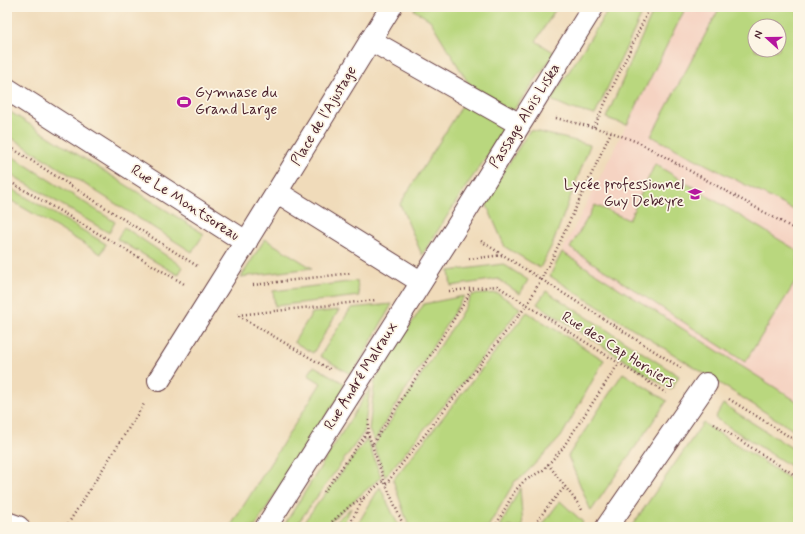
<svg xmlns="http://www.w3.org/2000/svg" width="805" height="534" viewBox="0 0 805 534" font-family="Mynerve,sans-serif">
  <rect width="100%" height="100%" fill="#fcf5e5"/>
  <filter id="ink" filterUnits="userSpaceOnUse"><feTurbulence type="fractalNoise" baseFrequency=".025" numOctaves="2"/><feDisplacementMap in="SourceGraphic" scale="8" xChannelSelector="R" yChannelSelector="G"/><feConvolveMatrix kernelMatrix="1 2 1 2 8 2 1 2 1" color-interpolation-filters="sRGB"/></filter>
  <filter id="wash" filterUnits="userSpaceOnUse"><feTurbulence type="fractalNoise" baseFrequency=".012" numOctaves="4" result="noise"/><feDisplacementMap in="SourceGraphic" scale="16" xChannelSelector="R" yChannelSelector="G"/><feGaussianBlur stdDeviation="0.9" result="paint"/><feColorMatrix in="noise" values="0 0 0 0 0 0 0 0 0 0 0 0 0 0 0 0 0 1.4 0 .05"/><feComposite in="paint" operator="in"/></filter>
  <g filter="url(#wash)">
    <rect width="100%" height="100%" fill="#f0dbba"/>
    <!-- built -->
    <path fill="#f5d3c2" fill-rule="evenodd" d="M686,7h112v395l-236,-150zM755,26h24v24h-24z"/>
    <!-- green -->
    <g fill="#b9d77e" stroke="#827b54" fill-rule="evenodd">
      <polygon points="416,7 557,7 536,41 555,53 512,112 472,89 430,20 414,10"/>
      <polygon points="610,7 645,7 595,115 572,109 551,100"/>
      <polygon points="655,7 686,7 627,125 606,118"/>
      <path d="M720,7h78v205l-147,-76zM755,26h24v24h-24z"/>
      <polygon points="464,103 507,128 469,182 422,255 400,204"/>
      <polygon points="7,110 204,234 192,252 7,135"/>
      <polygon points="530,130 572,140 590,145 553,243 540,268 505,247 485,201"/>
      <polygon points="7,153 115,222 109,233 7,172"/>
      <polygon points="655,164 798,251 798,278 745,362 570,248 595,205 629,220"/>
      <polygon points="7,186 106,244 101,254 7,198"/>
      <polygon points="124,227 183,267 178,275 117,239"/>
      <polygon points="265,239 312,268 241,277"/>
      <polygon points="562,252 798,402 798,433 550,276"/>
      <polygon points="503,264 528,280 520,294 498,279 451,286 449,271"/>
      <polygon points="357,281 359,296 275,306 273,291"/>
      <polygon points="546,291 679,376 671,390 537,304"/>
      <polygon points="497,293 520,308 464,381 385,477 374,446 456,322 472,295"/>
      <polygon points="464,296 374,441 369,430 375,380 424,304"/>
      <polygon points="392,304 352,375 320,356 351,308"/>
      <polygon points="339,310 313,353 294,342 312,313"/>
      <polygon points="527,312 604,360 561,437 522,477 515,481 488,527 409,527 393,480"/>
      <polygon points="314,366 347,385 298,456 255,527 230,527 321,383 308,375"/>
      <polygon points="623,373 667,401 591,511 568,456"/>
      <polygon points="370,388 364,432 295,527 283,527"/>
      <polygon points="723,404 798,452 798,471 715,418"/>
      <polygon points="703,423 798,484 798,527 631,527"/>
      <polygon points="367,439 381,477 327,524 321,527 300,527"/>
      <polygon points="380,487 399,527 356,527"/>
      <polygon points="520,488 523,527 500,527"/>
      <polygon points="560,501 583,522 580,527 541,527"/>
      <polygon points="351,508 342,527 329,527"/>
    </g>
  </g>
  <g filter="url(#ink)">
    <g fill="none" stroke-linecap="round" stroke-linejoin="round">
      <defs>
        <g id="pedestrian">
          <polyline points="370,40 519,124"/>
          <polyline points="277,192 421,282"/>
          <polyline points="246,242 391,7"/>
          <polyline points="266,527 457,226 593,7"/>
        </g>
        <g id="minor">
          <polyline points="7,89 246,242 159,380"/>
          <polyline points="7,523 18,527"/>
          <polyline points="607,527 706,384"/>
        </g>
      </defs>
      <!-- pedestrian casing -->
      <use href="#pedestrian" stroke="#633b40" stroke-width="23"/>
      <!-- minor casing -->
      <use href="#minor" stroke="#633b40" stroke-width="24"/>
      <!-- path -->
      <g stroke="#633b40" stroke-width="2.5" stroke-dasharray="1 3" stroke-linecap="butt">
        <polyline points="556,118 611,132 640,143 798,231"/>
        <polyline points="594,127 650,7"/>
        <polyline points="7,145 197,266"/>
        <polyline points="7,180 186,285"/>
        <polyline points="481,241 681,368"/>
        <polyline points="469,259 503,255"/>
        <polyline points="253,285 351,273"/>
        <polyline points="449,291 497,286 666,393"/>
        <polyline points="238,315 376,300"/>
        <polyline points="239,316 331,370"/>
        <polyline points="729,399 798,442"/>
        <polyline points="369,420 368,433 372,445 465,302 471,289"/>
        <polyline points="714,424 798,477"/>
        <polyline points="372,445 384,480 404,527"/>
        <polyline points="548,464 579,505 583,512"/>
        <polyline points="386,484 527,305 552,259 611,132"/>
        <polyline points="324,492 367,433"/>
        <polyline points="66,527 144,404"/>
        <polyline points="326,527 351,505 364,497 384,480"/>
        <polyline points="348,527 364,498"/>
        <polyline points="495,527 514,492 524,481 543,470 562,449 619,363"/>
        <polyline points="533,527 548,506 565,487"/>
      </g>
      <!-- pedestrian -->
      <use href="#pedestrian" stroke="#fff" stroke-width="21"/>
      <!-- minor -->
      <use href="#minor" stroke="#fff" stroke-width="22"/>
    </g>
  </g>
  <!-- icons -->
  <defs>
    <symbol id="stadium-bare" viewBox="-9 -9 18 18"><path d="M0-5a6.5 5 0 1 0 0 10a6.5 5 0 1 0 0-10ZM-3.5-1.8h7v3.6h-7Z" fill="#b5179e" stroke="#fcf5e5" stroke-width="2.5" paint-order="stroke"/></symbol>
    <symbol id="school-bare" viewBox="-9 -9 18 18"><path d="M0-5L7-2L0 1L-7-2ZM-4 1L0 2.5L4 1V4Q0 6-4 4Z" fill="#b5179e" stroke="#fcf5e5" stroke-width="2.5" paint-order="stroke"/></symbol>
  </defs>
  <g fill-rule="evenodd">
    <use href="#stadium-bare" x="174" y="92" width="20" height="20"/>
    <use href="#school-bare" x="685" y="184" width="20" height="20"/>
  </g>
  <g text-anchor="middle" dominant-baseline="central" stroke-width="3.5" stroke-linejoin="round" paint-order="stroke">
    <!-- poi labels -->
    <g font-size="15" fill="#4a1f2b" stroke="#fcf5e5" text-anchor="start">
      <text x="195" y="93">Gymnase du<tspan x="195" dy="17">Grand Large</tspan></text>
      <text x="684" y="185" text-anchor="end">Lycée professionnel<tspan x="684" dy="17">Guy Debeyre</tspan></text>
    </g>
    <!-- street labels -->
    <g font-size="15" fill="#4a1f2b" stroke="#fcf5e5">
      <text transform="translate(324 116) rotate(-59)">Place de l'Ajustage</text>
      <text transform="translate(525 116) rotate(-58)">Passage Aloïs Liska</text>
      <text transform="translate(185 203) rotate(33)">Rue Le Montsoreau</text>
      <text transform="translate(618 350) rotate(32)">Rue des Cap Horniers</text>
      <text transform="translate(361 376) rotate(-58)">Rue André Malraux</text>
    </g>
  </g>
  <!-- margin -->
  <rect width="805" height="534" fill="none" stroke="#fcf5e5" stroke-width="24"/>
  <!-- north arrow -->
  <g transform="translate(767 38) rotate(291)"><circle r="19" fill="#fcf5e5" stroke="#b59f9b"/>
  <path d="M0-3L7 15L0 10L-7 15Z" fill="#b5179e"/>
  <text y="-6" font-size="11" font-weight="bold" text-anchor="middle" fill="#4a1f2b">N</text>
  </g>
</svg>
